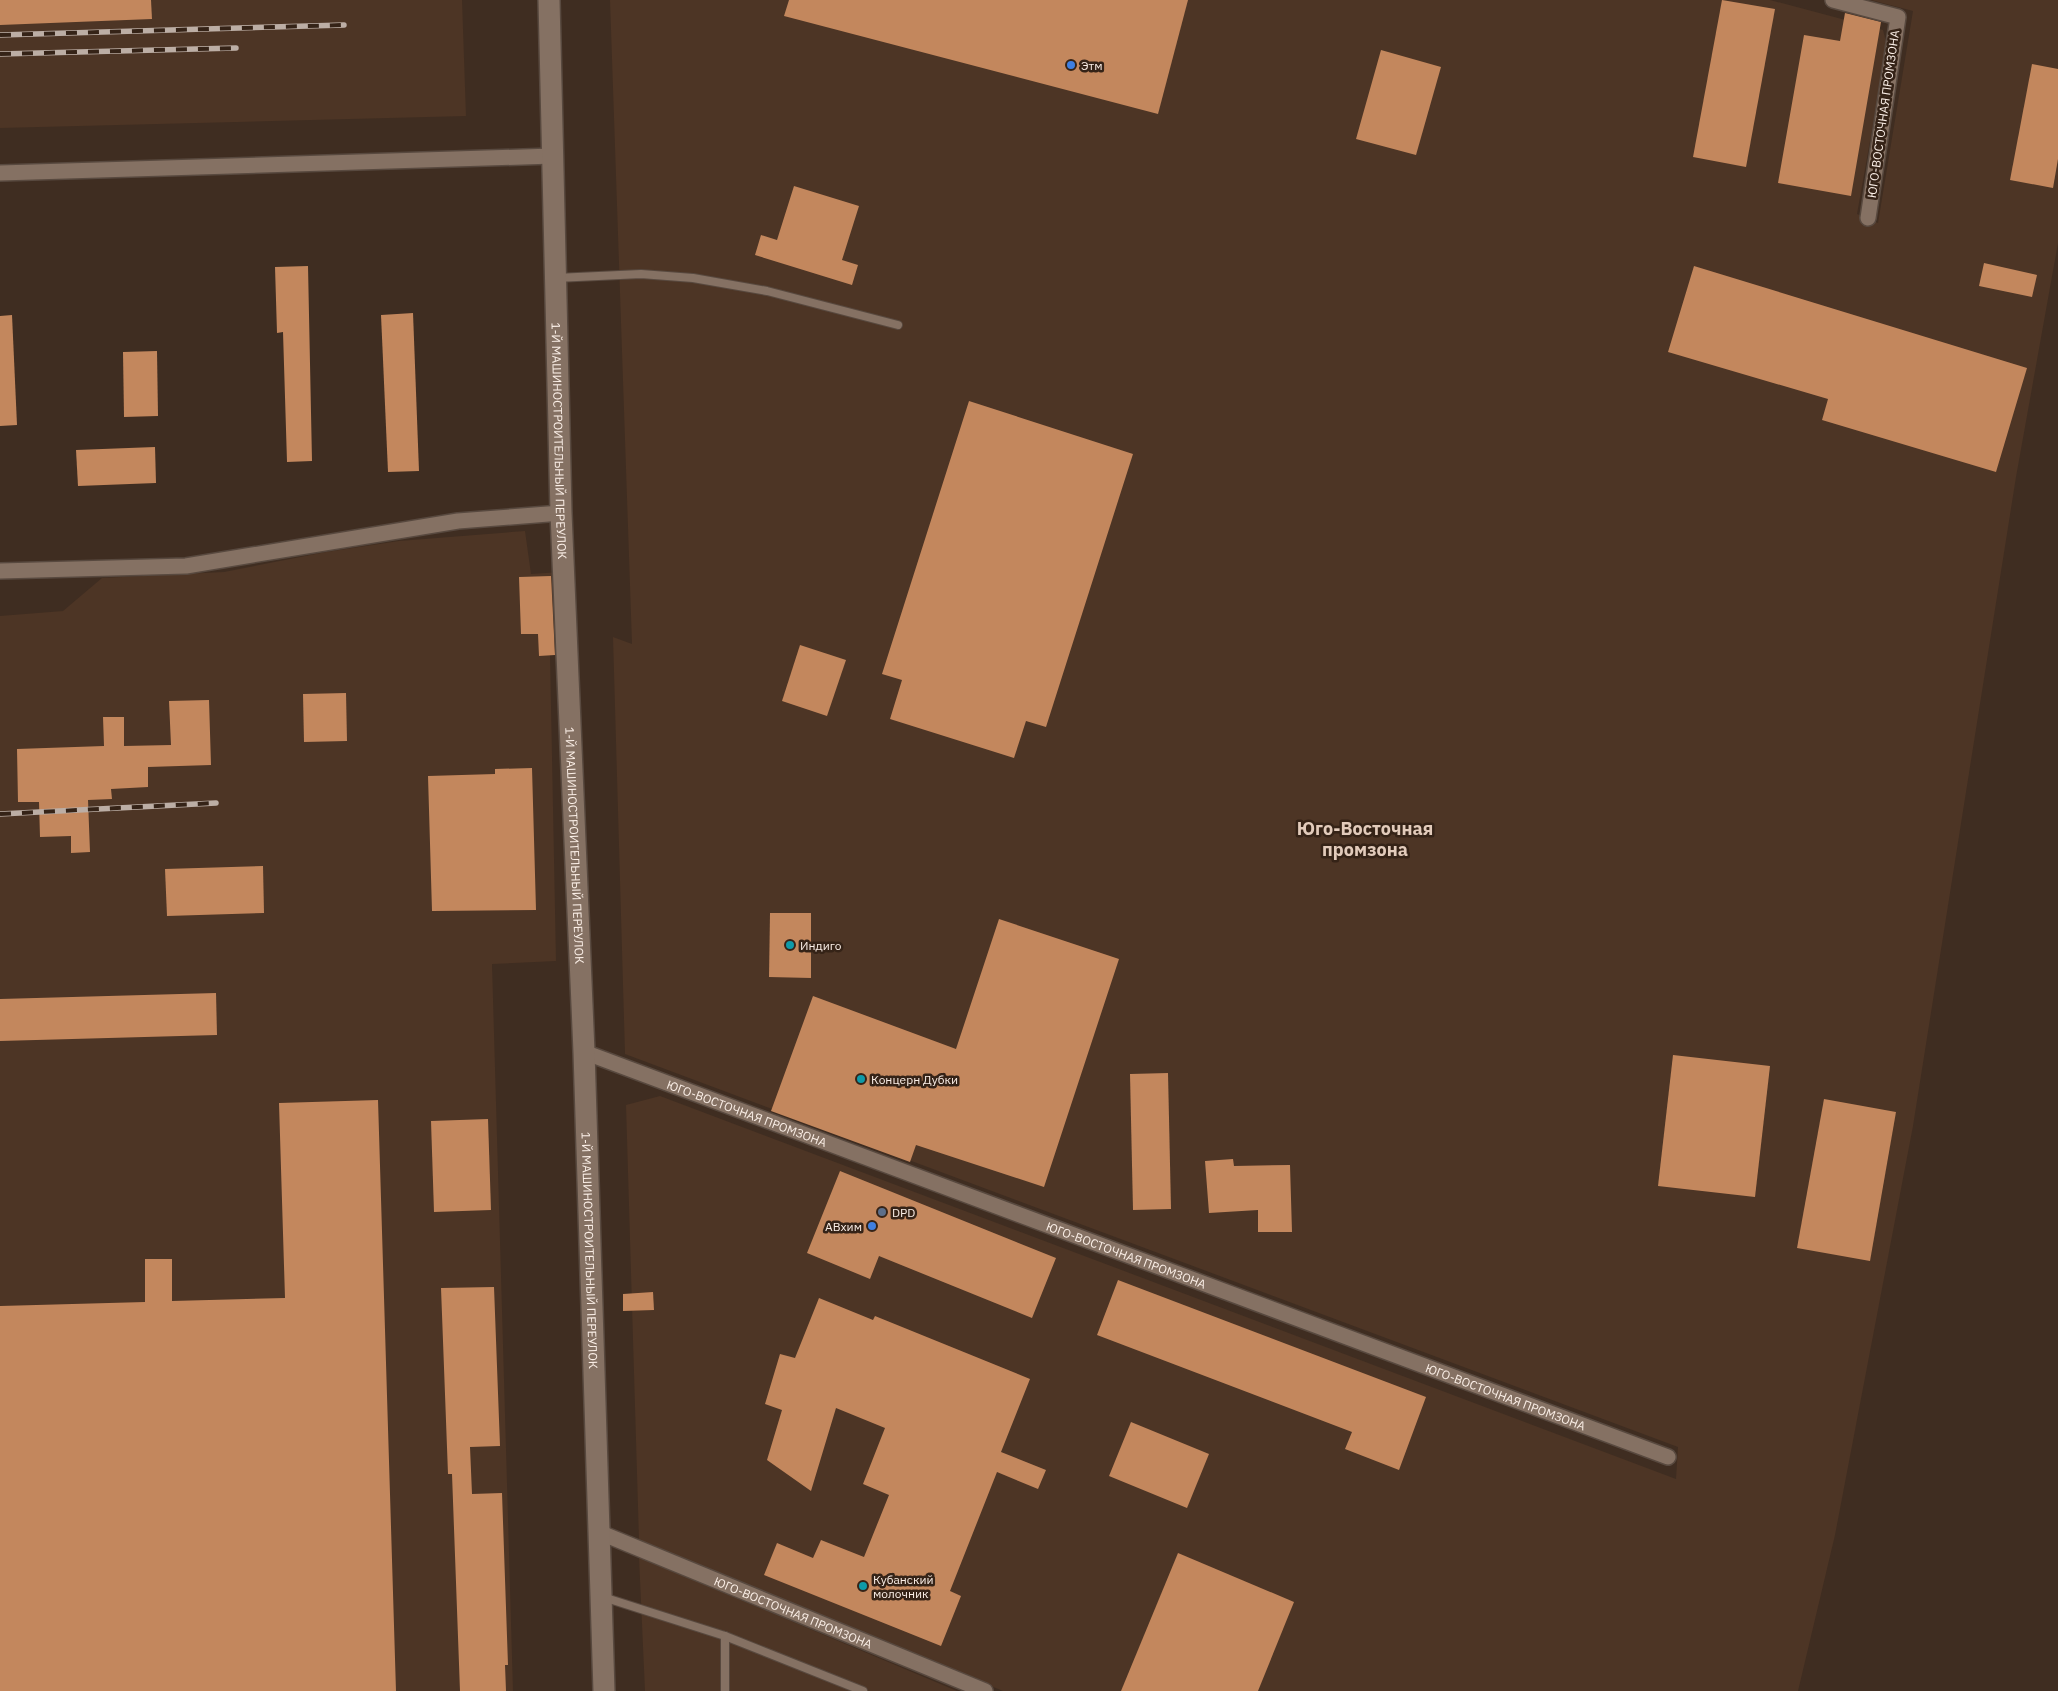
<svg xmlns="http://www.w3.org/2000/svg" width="2058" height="1691" viewBox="0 0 2058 1691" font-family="'IBM Plex Sans',sans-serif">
  <rect width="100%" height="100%" fill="#3f2d21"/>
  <!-- built -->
  <g fill="#4d3525">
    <polygon points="0,0 462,0 466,116 0,128"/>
    <polygon points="610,0 1770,0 1883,30 1887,46 1857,214 1878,223 1913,11 1871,0 2058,0 2058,243 2016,477 1913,1126 1835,1535 1798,1691 1003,1691 639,1540 626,1105 660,1096 1676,1479 1678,1447 625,1054 613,637 632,644"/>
    <polygon points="525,531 531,574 560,572 562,654 550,654 556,961 492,964 513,1691 0,1691 0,616 63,611 102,578 224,572 326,552 399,541"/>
    <polygon points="639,1557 957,1691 645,1691"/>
  </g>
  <!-- building -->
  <g fill="#c3875d">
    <polygon points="0,0 151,0 152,19 0,25"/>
    <polygon points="789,0 1188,0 1158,114 784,16"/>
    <polygon points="1722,0 1775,9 1746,167 1693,157"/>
    <polygon points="1845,13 1881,22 1851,196 1778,183 1804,35 1840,41"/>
    <polygon points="1381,50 1441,67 1416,155 1356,139"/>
    <polygon points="2032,64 2058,69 2058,159 2053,188 2010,180"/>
    <polygon points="794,186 859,206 842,260 858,265 852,285 755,255 761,235 777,240"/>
    <polygon points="1984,263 2037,275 2032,297 1979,286"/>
    <polygon points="308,266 312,461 287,462 283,332 277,333 275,267"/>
    <polygon points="1694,266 2027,368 1996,472 1822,420 1828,399 1668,352"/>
    <polygon points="413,313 419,471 388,472 381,315"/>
    <polygon points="12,315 17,425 0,426 0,316"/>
    <polygon points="157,351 158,416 124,417 123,352"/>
    <polygon points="969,401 1133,454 1046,727 1026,721 1014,758 890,719 902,680 882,674"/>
    <polygon points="155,447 156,483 78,486 76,450"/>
    <polygon points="551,576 555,655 539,656 538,634 521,634 519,577"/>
    <polygon points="800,645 846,660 827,716 782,701"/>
    <polygon points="346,693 347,741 304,742 303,694"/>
    <polygon points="209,700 211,765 148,767 148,787 111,789 112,799 88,800 90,852 71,853 71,836 40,837 39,802 18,802 17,749 104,746 103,717 124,717 124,746 171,745 169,701"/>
    <polygon points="532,768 536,910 432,911 428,776 495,774 495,769"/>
    <polygon points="263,866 264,913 167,916 165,869"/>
    <polygon points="770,913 811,913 811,978 769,977"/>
    <polygon points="999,919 1119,959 1044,1187 916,1145 910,1162 771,1111 813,996 956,1049"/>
    <polygon points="216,993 217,1035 0,1041 0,999"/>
    <polygon points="1673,1055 1770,1066 1755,1197 1658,1186"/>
    <polygon points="1168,1073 1171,1209 1133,1210 1130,1074"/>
    <polygon points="1824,1099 1896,1112 1870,1261 1797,1248"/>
    <polygon points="378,1100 396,1691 0,1691 0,1306 145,1302 145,1259 172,1259 172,1301 285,1298 279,1103"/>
    <polygon points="488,1119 491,1210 434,1212 431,1121"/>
    <polygon points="1233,1159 1234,1166 1290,1165 1292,1232 1258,1232 1258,1210 1209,1213 1205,1161"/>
    <polygon points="840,1171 1056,1258 1032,1318 879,1256 870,1279 807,1253"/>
    <polygon points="1118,1280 1426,1397 1399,1470 1345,1449 1352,1432 1097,1335"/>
    <polygon points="494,1287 500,1446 470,1447 472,1494 502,1493 508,1665 505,1665 506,1691 460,1691 452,1474 448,1474 441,1288"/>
    <polygon points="653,1292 654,1310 623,1311 623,1294"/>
    <polygon points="819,1298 873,1320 875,1316 1030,1379 1001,1452 1046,1470 1038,1489 997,1472 950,1591 961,1596 941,1646 764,1575 777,1543 813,1558 821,1540 864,1557 889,1495 863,1484 885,1428 836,1408 811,1491 767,1460 782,1410 765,1404 780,1354 795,1358"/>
    <polygon points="1131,1422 1209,1454 1187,1508 1109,1476"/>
    <polygon points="1178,1553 1294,1602 1258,1691 1121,1691"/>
  </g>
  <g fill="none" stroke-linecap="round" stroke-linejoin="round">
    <defs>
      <g id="lane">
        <polyline points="556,278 641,274 693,278 767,291 898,325"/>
        <polyline points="603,1597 725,1636 725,1691"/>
        <polyline points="725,1636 863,1691"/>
      </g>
      <g id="street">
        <polyline points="1833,0 1898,17 1868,218"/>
        <polyline points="0,173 553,156"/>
        <polyline points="0,571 186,566 458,521 561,513"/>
        <path id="s1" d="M584,1052l1084,405"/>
        <path id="s2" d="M601,1533l384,158"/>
      </g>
      <g id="secondary">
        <path id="s3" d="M549,0l12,513 23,539 20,639"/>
      </g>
    </defs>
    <!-- lane casing -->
    <use href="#lane" stroke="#58493f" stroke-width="10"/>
    <!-- street casing -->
    <use href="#street" stroke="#58493f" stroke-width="18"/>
    <!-- secondary casing -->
    <use href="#secondary" stroke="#58493f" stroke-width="24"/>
    <!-- lane -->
    <use href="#lane" stroke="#857163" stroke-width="8"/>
    <!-- street -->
    <use href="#street" stroke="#857163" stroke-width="15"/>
    <!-- secondary -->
    <use href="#secondary" stroke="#857163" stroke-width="21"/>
    <defs>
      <g id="rail">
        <polyline points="0,35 344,25"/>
        <polyline points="0,54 236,48"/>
        <polyline points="0,814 216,803"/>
      </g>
    </defs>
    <!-- rail casing -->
    <use href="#rail" stroke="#bcaea5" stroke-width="5.5"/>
    <!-- rail -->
    <use href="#rail" stroke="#352317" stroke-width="4" stroke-dasharray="11" stroke-linecap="butt"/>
  </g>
  <!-- markers -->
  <g fill="#3f7fe0" stroke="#352317" stroke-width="2">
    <circle cx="1071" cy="65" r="5"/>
    <circle cx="872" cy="1226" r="5"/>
  </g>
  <g fill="#0f9aa8" stroke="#352317" stroke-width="2">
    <circle cx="790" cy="945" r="5"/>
    <circle cx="861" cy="1079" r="5"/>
    <circle cx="863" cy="1586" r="5"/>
  </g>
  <circle fill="#5c6f8a" stroke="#352317" stroke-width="2" cx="882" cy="1212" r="5"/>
  <g text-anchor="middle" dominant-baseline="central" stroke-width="5" stroke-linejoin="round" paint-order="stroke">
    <!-- poi labels -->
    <g font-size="12" fill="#fbefe7" stroke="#352317" text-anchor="start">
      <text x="1081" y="65">Этм</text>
      <text x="800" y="945">Индиго</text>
      <text x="871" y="1079">Концерн Дубки</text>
      <text x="892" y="1212">DPD</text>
      <text x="862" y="1226" text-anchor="end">АВхим</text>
      <text x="873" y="1579">Кубанский<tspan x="873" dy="14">молочник</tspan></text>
    </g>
    <!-- street labels -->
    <g font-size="12" fill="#fbefe7" stroke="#352317">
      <text transform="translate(1883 114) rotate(-82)">ЮГО-ВОСТОЧНАЯ ПРОМЗОНА</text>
      <text stroke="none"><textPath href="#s3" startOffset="441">1-Й МАШИНОСТРОИТЕЛЬНЫЙ ПЕРЕУЛОК</textPath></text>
      <text stroke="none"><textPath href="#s3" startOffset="846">1-Й МАШИНОСТРОИТЕЛЬНЫЙ ПЕРЕУЛОК</textPath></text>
      <text stroke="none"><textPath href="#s1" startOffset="174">ЮГО-ВОСТОЧНАЯ ПРОМЗОНА</textPath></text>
      <text stroke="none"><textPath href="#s3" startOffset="1251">1-Й МАШИНОСТРОИТЕЛЬНЫЙ ПЕРЕУЛОК</textPath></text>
      <text stroke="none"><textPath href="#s1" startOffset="579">ЮГО-ВОСТОЧНАЯ ПРОМЗОНА</textPath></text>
      <text stroke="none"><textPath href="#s1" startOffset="984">ЮГО-ВОСТОЧНАЯ ПРОМЗОНА</textPath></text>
      <text stroke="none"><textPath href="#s2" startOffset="208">ЮГО-ВОСТОЧНАЯ ПРОМЗОНА</textPath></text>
    </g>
    <!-- district labels -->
    <g font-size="18" font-weight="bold" fill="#e2cbbb" stroke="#352317">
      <text x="1365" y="828">Юго-Восточная<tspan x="1365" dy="21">промзона</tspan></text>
    </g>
  </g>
</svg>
